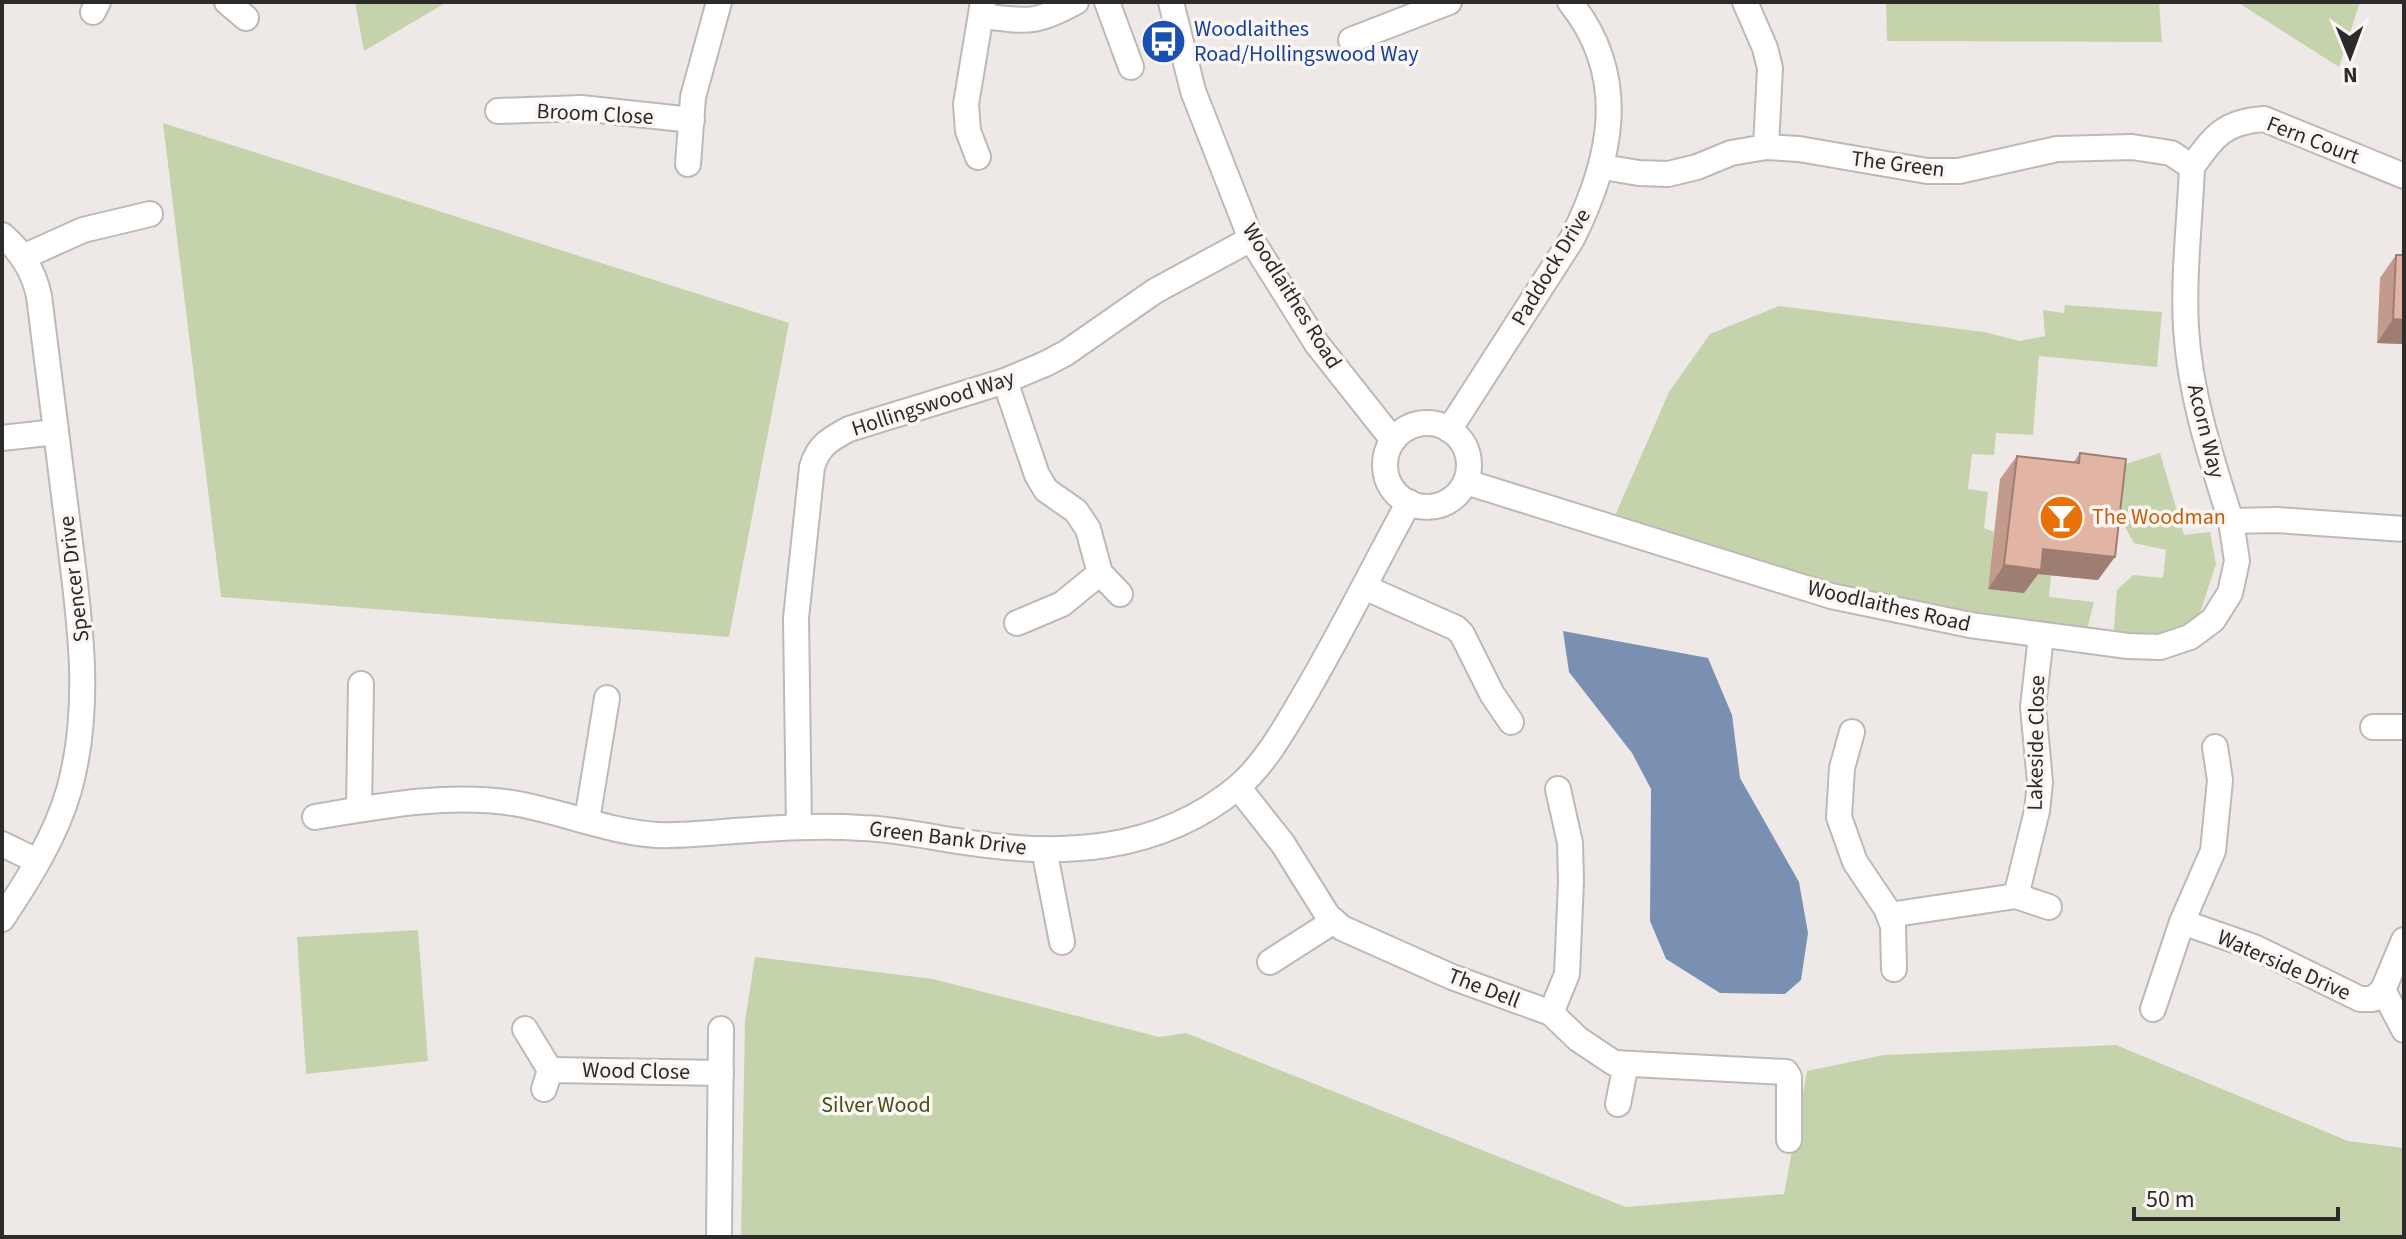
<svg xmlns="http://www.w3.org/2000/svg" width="2406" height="1239" viewBox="0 0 2406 1239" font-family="'Source Sans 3',sans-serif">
  <rect width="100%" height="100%" fill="#eee9e7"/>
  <!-- green -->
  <g fill="#c5d3ac">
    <polygon points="355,2 447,2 364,51"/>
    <polygon points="1886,2 2159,2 2162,42 1887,41"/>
    <polygon points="2237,2 2360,2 2339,67"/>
    <polygon points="163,123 789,323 729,637 221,597"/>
    <polygon points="2065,305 2162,312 2157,367 2039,356 2033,435 1996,433 1994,455 1972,454 1968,489 1988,492 1984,528 1994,532 1988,589 2026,572 2051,575 2049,597 2094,602 2084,641 1970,625 1610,527 1669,392 1710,334 1779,306 1984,332 2020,341 2045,336 2043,310 2064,313"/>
    <polygon points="2160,453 2184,535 2210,532 2216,564 2200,613 2160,647 2113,638 2117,590 2133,575 2163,578 2166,550 2134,543 2117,513 2120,466"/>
    <polygon points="418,930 428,1061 306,1074 297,937"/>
    <polygon points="755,957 933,979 1159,1037 1186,1033 1626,1207 1784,1194 1807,1071 1884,1055 2116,1045 2348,1141 2404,1148 2404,1237 741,1237 745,1021"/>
  </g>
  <!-- water -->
  <polygon fill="#7990b3" points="1563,631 1708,658 1732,715 1740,778 1799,882 1808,933 1801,980 1785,994 1720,993 1666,959 1650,921 1651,789 1632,753 1569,672"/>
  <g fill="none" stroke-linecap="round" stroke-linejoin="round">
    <defs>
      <g id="street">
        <polyline points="227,2 246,18"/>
        <polyline points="1107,2 1131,67"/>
        <polyline points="1171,2 1193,91 1251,239 1317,344 1393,440"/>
        <polyline points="1745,2 1765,48 1770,68 1766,147"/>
        <polyline points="93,12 98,2"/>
        <path d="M982,16c46,5 51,9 94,-14"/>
        <polyline points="1351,40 1449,2"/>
        <polyline points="498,111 581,108 692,120"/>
        <polyline points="978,157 968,131 966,104 983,2"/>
        <polyline points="688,164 693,97 719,2"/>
        <polyline points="1603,167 1639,173 1668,174 1697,167 1731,153 1766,147 1799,149 1927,171 1959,171 2057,149 2095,148 2132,147 2171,153 2192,167"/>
        <path d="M2192,167c-2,51 -9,110 -6,161 4,67 25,130 45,193l46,-1 127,9"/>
        <path d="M2192,167c23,-32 32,-45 72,-48l140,57"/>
        <path d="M2,235c19,16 32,37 37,61 9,75 19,149 28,223 11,90 27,182 2,271 -13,46 -41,90 -67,129"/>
        <polyline points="23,257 83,230 150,214"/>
        <polyline points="1005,381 1037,475 1046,490 1076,511 1088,529 1100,573 1120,594"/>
        <circle cx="1427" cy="465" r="42"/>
        <path d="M1449,430l123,-191c40,-80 58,-162 -2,-237"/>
        <polyline points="2,438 56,432"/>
        <polyline points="1466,482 1831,596 1970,625 2128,646 2160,647 2190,637 2213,620 2230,593 2237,561 2231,521"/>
        <polyline points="1364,587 1456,628 1462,634 1492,694 1511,722"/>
        <polyline points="1017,623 1062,604 1100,573"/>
        <polyline points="2373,727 2404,727"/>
        <polyline points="1852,732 1842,768 1839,817 1855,862 1886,908 1893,926 1894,969"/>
        <polyline points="1238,787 1283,844 1328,916 1342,928 1452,977 1551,1013 1578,1039 1614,1063 1786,1072 1789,1077 1789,1140"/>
        <polyline points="359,809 361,684"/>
        <path d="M315,817c65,-11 132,-24 198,-14 48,8 95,29 144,32 25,1 52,-2 77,-4 42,-3 85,-6 128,-3 34,1 68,9 102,14 97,15 194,11 274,-55 28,-24 48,-61 67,-93 37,-63 69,-128 104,-192"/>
        <polyline points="587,820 607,698"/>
        <path d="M799,827l-3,-209 16,-151c6,-21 18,-28 37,-38l156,-48 40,-17 21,-11 89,-62 96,-52"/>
        <polyline points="2,844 37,861"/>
        <polyline points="1044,849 1062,942"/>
        <polyline points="2016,896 2037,811 2040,782 2033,707 2041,636"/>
        <polyline points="1889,915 2016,896 2049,907"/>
        <polyline points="2182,922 2254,947 2360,999 2373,999 2383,990 2404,940"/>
        <polyline points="1270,962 1334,921"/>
        <polyline points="2383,990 2404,1030"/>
        <polyline points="2153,1009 2182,922 2213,851 2220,780 2215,747"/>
        <polyline points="1551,1013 1567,974 1571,881 1570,843 1558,789"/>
        <polyline points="525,1029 550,1070 544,1089"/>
        <polyline points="550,1070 721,1073"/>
        <polyline points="1618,1104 1626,1064"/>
        <polyline points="719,1237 721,1029"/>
      </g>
    </defs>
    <!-- street casing -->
    <use href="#street" stroke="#bdb9b7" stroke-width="28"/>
    <!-- street -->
    <use href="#street" stroke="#fff" stroke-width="24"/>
  </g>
  <!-- wall -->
  <g fill="#c29b8c">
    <polygon points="2396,255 2404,255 2404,344 2377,343 2380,278"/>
    <polygon points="2080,453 2098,580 2038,574 2024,593 1988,589 2000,479 2017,456 2073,463"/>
  </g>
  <!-- shaded-wall -->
  <g fill="#9e7e72">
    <polygon points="2393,319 2404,320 2404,344 2377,343"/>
    <polygon points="2043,549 2115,557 2098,580 2038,574 2024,593 1988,589 2004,565"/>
  </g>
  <!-- building -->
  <g fill="#e2b4a3" stroke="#9e7e72" stroke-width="2">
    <polygon points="2396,255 2404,255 2404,320 2393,319"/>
    <polygon points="2080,453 2126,459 2115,557 2043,549 2041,570 2004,565 2017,456 2079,463"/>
  </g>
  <!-- icons -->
  <defs>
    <symbol id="bus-disc" viewBox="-11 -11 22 22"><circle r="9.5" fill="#1a4fb4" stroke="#fbf6f4"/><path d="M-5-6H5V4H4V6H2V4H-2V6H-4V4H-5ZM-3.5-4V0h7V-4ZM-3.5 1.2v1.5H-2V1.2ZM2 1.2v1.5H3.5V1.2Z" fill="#fff"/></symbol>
    <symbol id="bar-disc" viewBox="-11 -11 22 22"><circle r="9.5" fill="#e8710a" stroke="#fbf6f4"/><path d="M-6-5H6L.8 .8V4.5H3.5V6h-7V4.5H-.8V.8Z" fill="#fff"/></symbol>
  </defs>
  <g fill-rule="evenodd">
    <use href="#bus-disc" x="1138" y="16" width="51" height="51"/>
    <use href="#bar-disc" x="2036" y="492" width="51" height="51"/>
  </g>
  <g text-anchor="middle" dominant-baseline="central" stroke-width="7" stroke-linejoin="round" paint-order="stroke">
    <!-- transit labels -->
    <g font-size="22" fill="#164399" stroke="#fbf6f4" text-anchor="start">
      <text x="1194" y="29">Woodlaithes<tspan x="1194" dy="25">Road/Hollingswood Way</tspan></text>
    </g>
    <!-- street labels -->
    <g font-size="22" fill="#2c2b2a" stroke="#fbf6f4">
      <text transform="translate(595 114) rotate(3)">Broom Close</text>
      <text transform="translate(2313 140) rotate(21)">Fern Court</text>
      <text transform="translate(1898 164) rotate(7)">The Green</text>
      <text transform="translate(1551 267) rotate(-59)">Paddock Drive</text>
      <text transform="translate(1292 296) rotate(58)">Woodlaithes Road</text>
      <text transform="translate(933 403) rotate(-18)">Hollingswood Way</text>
      <text transform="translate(2206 431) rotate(76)">Acorn Way</text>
      <text transform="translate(74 579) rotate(-97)">Spencer Drive</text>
      <text transform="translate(1889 606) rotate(13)">Woodlaithes Road</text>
      <text transform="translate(2036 743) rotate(-89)">Lakeside Close</text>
      <text transform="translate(948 838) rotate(7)">Green Bank Drive</text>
      <text transform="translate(2284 965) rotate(24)">Waterside Drive</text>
      <text transform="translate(1484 988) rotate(21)">The Dell</text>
      <text transform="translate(636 1071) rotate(1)">Wood Close</text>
    </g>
    <!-- food labels -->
    <g font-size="22" fill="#c56008" stroke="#fbf6f4" text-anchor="start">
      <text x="2092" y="517">The Woodman</text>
    </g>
    <!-- park labels -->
    <g font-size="22" fill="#415213" stroke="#fbf6f4">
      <text x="876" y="1105">Silver Wood</text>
    </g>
  </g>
  <!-- border -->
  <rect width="2406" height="1239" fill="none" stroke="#2c2b2a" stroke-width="8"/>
  <!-- north arrow -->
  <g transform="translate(2350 56) rotate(179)" stroke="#fbf6f4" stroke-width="6" paint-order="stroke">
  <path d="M0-6L14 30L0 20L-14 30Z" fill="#2c2b2a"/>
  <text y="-12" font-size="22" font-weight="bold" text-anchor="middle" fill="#2c2b2a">N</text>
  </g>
  <!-- scale -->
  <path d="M2134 1207v12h204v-12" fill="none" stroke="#2c2b2a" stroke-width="4"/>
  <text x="2146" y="1207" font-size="24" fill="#2c2b2a" stroke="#fbf6f4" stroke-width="6" paint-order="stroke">50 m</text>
</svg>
